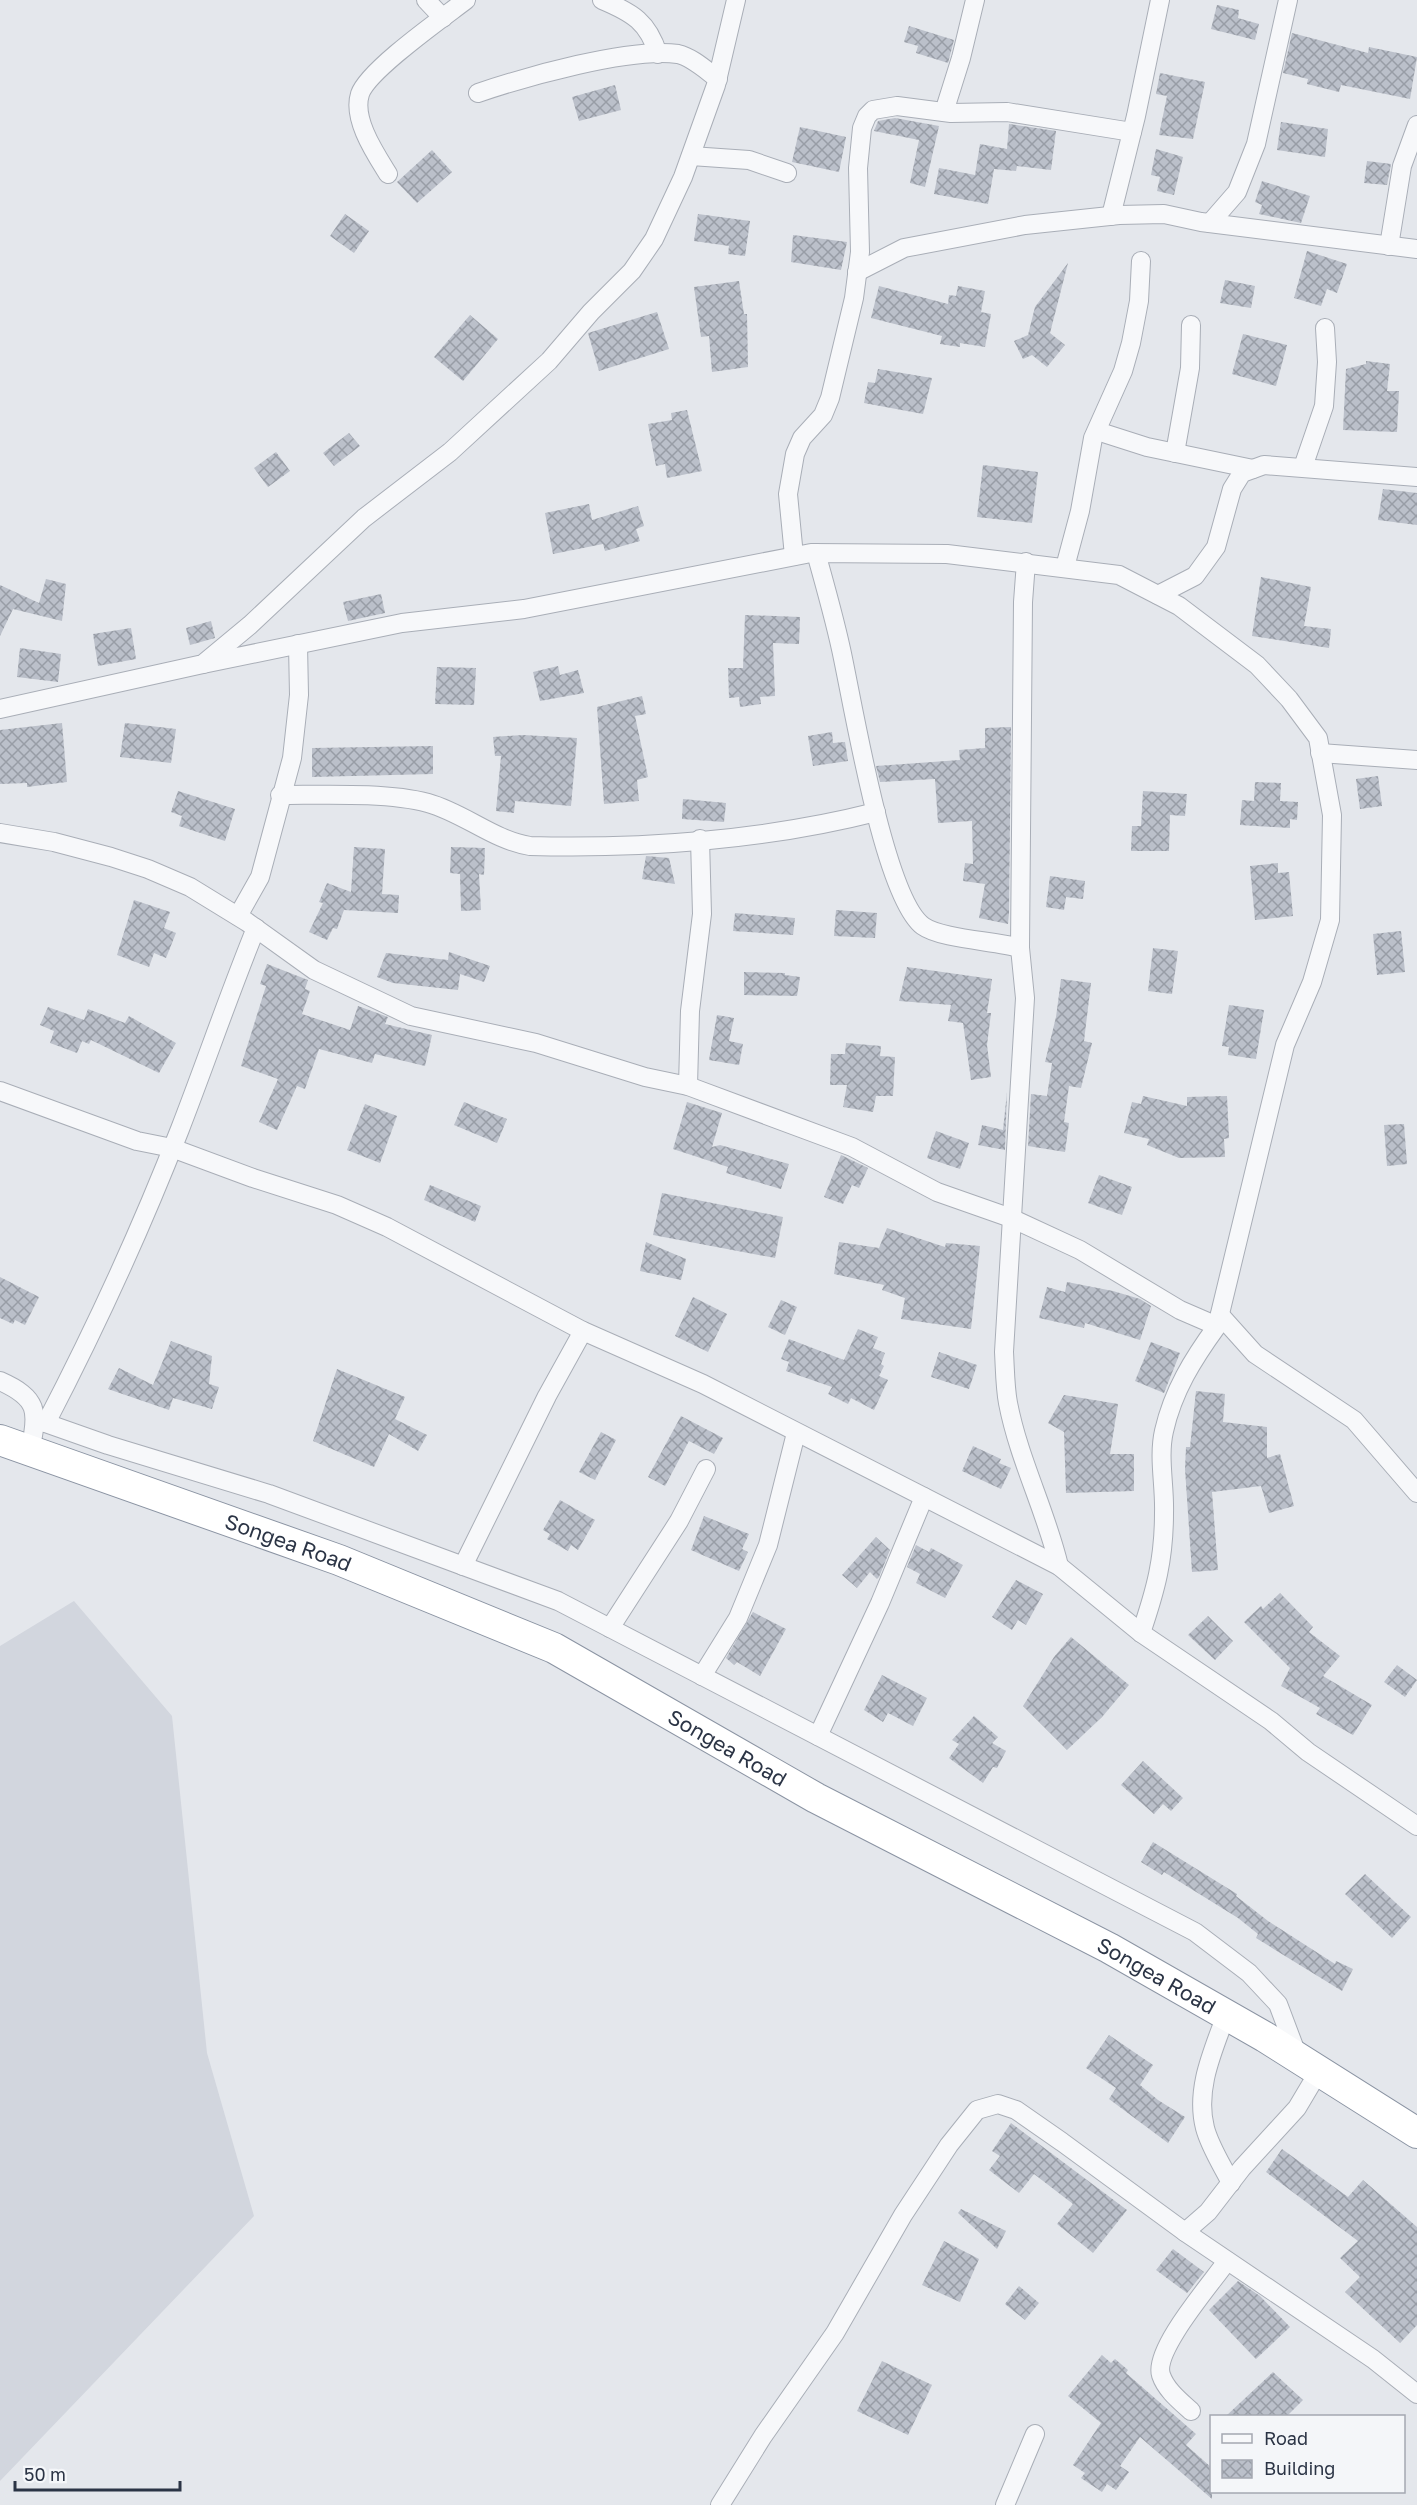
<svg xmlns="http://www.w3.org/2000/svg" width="1417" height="2505" viewBox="0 0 1417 2505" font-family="'Golos Text',sans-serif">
  <defs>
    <pattern id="building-cross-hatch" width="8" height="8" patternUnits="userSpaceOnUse" patternTransform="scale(1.5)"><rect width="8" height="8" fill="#bbc0ca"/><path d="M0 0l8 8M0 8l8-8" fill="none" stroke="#989da6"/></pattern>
  </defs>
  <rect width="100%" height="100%" fill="#e4e7ec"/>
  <!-- built -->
  <polygon fill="#d2d6de" points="74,1601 172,1716 207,2053 254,2216 0,2481 0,1646"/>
  <!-- building -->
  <g fill="url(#building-cross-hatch)">
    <polygon points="1217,5 1239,10 1238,18 1259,24 1255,40 1211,29"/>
    <polygon points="909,26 954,40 948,63 916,53 918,46 904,42"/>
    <polygon points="1292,33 1368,53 1369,47 1417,57 1410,99 1341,85 1339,92 1307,84 1308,79 1283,73"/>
    <polygon points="1160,73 1205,82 1193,139 1159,135 1167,96 1156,94"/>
    <polygon points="615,85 621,110 579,121 572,97"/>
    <polygon points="895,118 939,126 925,187 910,183 919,140 874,131 878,121"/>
    <polygon points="1281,122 1328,129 1325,157 1277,150"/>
    <polygon points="1009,124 1056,131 1051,170 1017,166 1016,171 994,169 988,204 934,194 939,168 975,175 980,144 1007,149"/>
    <polygon points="800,127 846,137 839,172 792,162"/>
    <polygon points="1156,149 1183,157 1174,195 1157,191 1160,177 1151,175"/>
    <polygon points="432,150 452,172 417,203 397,182"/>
    <polygon points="1367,161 1391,164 1387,185 1364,183"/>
    <polygon points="1262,181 1310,196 1301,223 1259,214 1262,205 1255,202"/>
    <polygon points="345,214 369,231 354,253 330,236"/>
    <polygon points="698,214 750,221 745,256 728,254 729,246 694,241"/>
    <polygon points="793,235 847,242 841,270 791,262"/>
    <polygon points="1307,251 1347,264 1337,293 1327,289 1321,306 1294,298"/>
    <polygon points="1068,263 1050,333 1065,345 1047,367 1032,355 1023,359 1014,341 1028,335 1035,307"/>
    <polygon points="1225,280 1255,286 1251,308 1220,303"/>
    <polygon points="739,281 744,314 747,314 748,367 712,372 709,336 701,337 694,287"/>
    <polygon points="879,286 948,304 949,295 956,296 958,286 985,291 981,312 991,314 985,347 960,343 960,347 940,344 942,336 871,318"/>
    <polygon points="657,312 669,349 599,371 588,333"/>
    <polygon points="470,315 498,339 463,381 434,357"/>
    <polygon points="1243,334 1287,345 1276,386 1232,374"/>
    <polygon points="1366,361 1390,364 1387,391 1399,391 1397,432 1343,430 1346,369 1366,364"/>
    <polygon points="878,369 932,378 923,414 864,403 868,382 875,383"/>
    <polygon points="687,410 702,471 667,478 665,464 656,466 648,424 672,420 671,413"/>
    <polygon points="349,433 360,446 334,466 323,453"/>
    <polygon points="276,452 290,471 268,487 254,468"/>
    <polygon points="983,465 1038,472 1032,523 977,517"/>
    <polygon points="1383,489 1417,493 1417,525 1378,520"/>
    <polygon points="589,504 592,520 638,506 644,526 636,529 640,541 605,551 603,544 553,554 545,513"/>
    <polygon points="1261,577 1311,587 1304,626 1331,629 1329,648 1252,636"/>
    <polygon points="46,579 66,584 62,621 13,609 0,636 0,585 39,603"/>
    <polygon points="381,594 385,613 348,621 343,602"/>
    <polygon points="745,615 800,617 799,644 773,643 775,696 760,697 761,704 740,707 739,697 729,698 728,668 743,668"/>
    <polygon points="211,621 215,638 190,645 186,628"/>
    <polygon points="131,628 136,659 98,666 93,634"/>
    <polygon points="20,648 61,654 58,682 17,677"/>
    <polygon points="558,666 560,675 578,670 584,693 540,701 533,672"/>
    <polygon points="437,667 476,668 474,705 435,704"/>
    <polygon points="642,696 646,714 635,716 648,777 637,780 639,801 604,804 597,707"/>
    <polygon points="62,723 67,782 27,787 27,783 0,784 0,730"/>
    <polygon points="125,723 176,729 171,763 120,757"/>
    <polygon points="1011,727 1009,913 1008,924 979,918 985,884 963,881 965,863 973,864 972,821 938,823 935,779 880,782 876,766 960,760 959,750 985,748 985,728"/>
    <polygon points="832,732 833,743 845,742 848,761 813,766 808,736"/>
    <polygon points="523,735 577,738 571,806 515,801 514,813 496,811 501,756 495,756 493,737"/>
    <polygon points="433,746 433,774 312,777 312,748"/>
    <polygon points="1378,776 1382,806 1360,809 1356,779"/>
    <polygon points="1255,782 1281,783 1280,801 1298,802 1297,820 1290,819 1290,828 1240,825 1242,800 1254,801"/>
    <polygon points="178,791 235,809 225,841 179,826 182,816 171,812"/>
    <polygon points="1143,791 1187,794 1185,816 1170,815 1169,851 1131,851 1132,826 1141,826"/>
    <polygon points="683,799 726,803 724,822 682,819"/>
    <polygon points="354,847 385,849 382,894 399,895 398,913 344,910 337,929 333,928 327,940 309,932 323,903 319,902 327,883 351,892"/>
    <polygon points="451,847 485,848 484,875 479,874 481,910 461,911 460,874 450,873"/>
    <polygon points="646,856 669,858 675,884 642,879"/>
    <polygon points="1278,863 1278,873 1289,872 1293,916 1255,920 1250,866"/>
    <polygon points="1050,876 1085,881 1083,899 1066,897 1064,910 1046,907"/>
    <polygon points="134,900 170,912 164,928 176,933 166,958 154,953 149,967 117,955"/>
    <polygon points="836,910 877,913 875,938 834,936"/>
    <polygon points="735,913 795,918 793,935 733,931"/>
    <polygon points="1401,931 1405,972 1377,975 1373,934"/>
    <polygon points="1153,948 1178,951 1172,994 1148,991"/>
    <polygon points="449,952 490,966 484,982 460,974 458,990 393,983 377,977 386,953 448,960"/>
    <polygon points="267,964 308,980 305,989 310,991 302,1014 350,1030 358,1006 388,1017 385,1024 432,1035 425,1066 375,1054 372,1063 319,1049 305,1089 297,1086 277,1130 259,1122 278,1079 241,1066 266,986 260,984"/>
    <polygon points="907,967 992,979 987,1013 991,1013 987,1045 991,1077 971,1080 963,1023 948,1021 951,1005 899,1001"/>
    <polygon points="744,972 785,973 785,975 800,977 797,996 744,995"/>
    <polygon points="1061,979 1091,983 1084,1041 1092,1043 1081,1088 1069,1086 1064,1122 1069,1123 1065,1152 1028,1146 1031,1094 1047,1096 1052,1063 1045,1062 1056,1017"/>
    <polygon points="1229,1005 1264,1010 1256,1059 1228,1055 1229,1047 1222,1046"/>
    <polygon points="48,1007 84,1020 88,1009 125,1023 129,1016 176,1043 159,1073 91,1040 89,1044 82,1041 77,1053 50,1043 54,1031 40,1025"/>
    <polygon points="717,1015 734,1018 729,1041 743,1044 739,1065 709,1060"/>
    <polygon points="846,1043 881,1046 880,1056 895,1057 893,1096 876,1096 873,1112 843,1107 847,1085 830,1085 831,1054 845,1054"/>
    <polygon points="1007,1092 1005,1150 978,1145 982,1125 1003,1130"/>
    <polygon points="1143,1096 1187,1106 1187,1097 1227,1096 1229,1138 1224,1139 1225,1157 1179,1158 1147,1145 1149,1139 1124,1133 1132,1102 1141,1104"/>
    <polygon points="464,1102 507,1119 497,1143 454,1125"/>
    <polygon points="687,1102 722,1113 712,1147 720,1145 789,1164 781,1189 726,1173 728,1167 673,1149"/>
    <polygon points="365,1104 397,1116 380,1163 347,1150"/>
    <polygon points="1404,1124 1407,1164 1387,1166 1384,1125"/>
    <polygon points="936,1131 969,1143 960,1169 927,1158"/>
    <polygon points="841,1155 868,1168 859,1188 852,1185 843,1204 824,1197"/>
    <polygon points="1099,1175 1132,1187 1122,1215 1088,1203"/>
    <polygon points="430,1185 481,1206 475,1222 424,1200"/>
    <polygon points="662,1193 783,1217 775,1258 653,1235"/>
    <polygon points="887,1228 945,1247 946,1243 980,1246 971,1329 901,1319 905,1298 882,1290 884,1285 834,1274 839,1242 879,1248"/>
    <polygon points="646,1242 686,1259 681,1280 640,1271"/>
    <polygon points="0,1277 39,1297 25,1325 15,1320 13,1324 0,1318"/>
    <polygon points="1067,1282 1113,1291 1140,1299 1151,1306 1140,1340 1085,1323 1084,1328 1039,1318 1047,1287 1065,1292"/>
    <polygon points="693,1297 727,1314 708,1352 675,1336"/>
    <polygon points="781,1300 797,1307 785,1335 768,1327"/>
    <polygon points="858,1329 878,1337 873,1348 885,1353 881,1364 884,1366 879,1376 888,1380 874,1410 851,1398 848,1404 828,1394 832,1387 786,1371 789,1362 781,1359 789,1339 844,1360"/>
    <polygon points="171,1341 212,1356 209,1384 219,1387 212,1409 173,1398 169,1410 108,1389 119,1368 153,1385"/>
    <polygon points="1151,1342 1180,1353 1164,1393 1135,1381"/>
    <polygon points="939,1352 977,1365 969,1389 931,1377"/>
    <polygon points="337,1369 405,1397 395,1419 427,1435 418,1451 389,1434 374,1467 313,1441"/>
    <polygon points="1196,1391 1225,1394 1223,1422 1267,1427 1267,1458 1280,1454 1294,1506 1269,1513 1261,1486 1212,1492 1218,1570 1192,1572 1185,1469 1186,1447 1190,1447"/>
    <polygon points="1064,1395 1118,1404 1110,1454 1134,1454 1134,1491 1066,1493 1064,1432 1048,1423"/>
    <polygon points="681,1416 723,1438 714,1454 689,1441 665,1486 648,1477"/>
    <polygon points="601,1432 616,1440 595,1480 579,1472"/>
    <polygon points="973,1446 1001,1459 999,1463 1011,1468 1001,1489 962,1471"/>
    <polygon points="560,1500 595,1520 578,1550 571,1545 568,1551 547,1539 550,1534 543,1530"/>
    <polygon points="704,1516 749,1534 742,1549 748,1552 739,1571 691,1550"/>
    <polygon points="876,1537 890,1550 879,1577 877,1579 870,1572 857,1588 842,1575"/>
    <polygon points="916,1545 929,1552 931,1548 963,1565 945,1598 916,1583 920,1574 907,1567"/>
    <polygon points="1016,1580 1043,1594 1026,1625 1018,1620 1012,1630 992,1617"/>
    <polygon points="1280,1593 1313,1627 1309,1632 1340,1656 1323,1676 1372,1705 1353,1735 1316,1714 1320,1708 1281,1686 1290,1668 1244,1622 1261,1606 1263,1609"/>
    <polygon points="753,1612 786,1629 760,1676 737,1662 734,1665 726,1658"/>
    <polygon points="1208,1616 1233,1641 1215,1660 1188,1635"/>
    <polygon points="1071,1637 1129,1685 1102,1717 1067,1750 1023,1706 1054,1657"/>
    <polygon points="1397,1665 1417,1680 1405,1697 1384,1682"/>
    <polygon points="882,1675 927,1698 913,1726 888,1713 883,1722 864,1710"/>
    <polygon points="974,1716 998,1737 992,1743 1006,1751 997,1768 993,1767 983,1783 949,1758 959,1744 952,1740"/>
    <polygon points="1143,1761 1183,1798 1171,1811 1163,1804 1154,1814 1121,1785"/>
    <polygon points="1153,1842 1237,1894 1236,1896 1268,1921 1335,1964 1336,1961 1353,1969 1342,1991 1256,1938 1258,1934 1238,1918 1164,1872 1162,1875 1141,1862"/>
    <polygon points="1365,1874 1411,1917 1392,1938 1345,1894"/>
    <polygon points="1109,2035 1153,2065 1140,2085 1158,2100 1185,2117 1168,2143 1109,2099 1116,2088 1086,2068"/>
    <polygon points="1011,2123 1127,2210 1093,2253 1057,2224 1073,2204 1034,2174 1019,2193 989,2170 1000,2156 992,2151"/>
    <polygon points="1282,2149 1348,2197 1363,2180 1417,2227 1417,2325 1400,2343 1345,2292 1360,2277 1340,2258 1358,2241 1266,2172"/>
    <polygon points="961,2209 1006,2231 997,2249 958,2213"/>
    <polygon points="944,2241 979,2259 960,2302 922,2285"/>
    <polygon points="1173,2249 1204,2272 1187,2293 1156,2270"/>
    <polygon points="1238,2281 1260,2296 1290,2327 1256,2359 1209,2310"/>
    <polygon points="1019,2286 1039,2303 1025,2320 1005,2304"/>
    <polygon points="1102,2355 1111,2363 1115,2359 1128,2370 1126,2373 1196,2434 1186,2445 1212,2468 1212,2499 1140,2437 1120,2466 1129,2472 1116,2490 1107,2484 1102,2492 1081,2478 1085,2473 1073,2465 1101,2423 1068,2396"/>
    <polygon points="882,2361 932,2385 908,2435 857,2411"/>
    <polygon points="1273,2372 1303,2400 1287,2416 1226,2416"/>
  </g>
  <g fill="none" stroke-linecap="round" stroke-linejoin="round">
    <defs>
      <g id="minor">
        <polyline points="426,0 443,18"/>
        <path d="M602,0c31,13 46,22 56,54"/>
        <path d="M478,93c47,-16 152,-46 200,-39 14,3 29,17 40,25"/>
        <polyline points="944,112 961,58 975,0"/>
        <polyline points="691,156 749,160 787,173"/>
        <path d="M388,174c-13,-21 -36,-55 -28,-80 8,-24 84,-77 106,-94"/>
        <polyline points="1111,216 1136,116 1160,0"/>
        <polyline points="1210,223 1237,192 1256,144 1288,0"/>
        <polyline points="1389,246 1402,166 1417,125"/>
        <polyline points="857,272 904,248 1025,225 1119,215 1164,214 1201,222 1417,249"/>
        <polyline points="1097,431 1147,447 1253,469"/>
        <polyline points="1175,453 1190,368 1191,325"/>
        <polyline points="1303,467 1324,406 1327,362 1325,328"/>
        <path d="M816,553c9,32 18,64 25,96 12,54 43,248 82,277 18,13 73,15 97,22"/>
        <polyline points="794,556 788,494 795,454 802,438 823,415 830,398 854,298 860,252 858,168 862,128 867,116 873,110 897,106 951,113 1007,112 1132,132"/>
        <path d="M1026,562l-3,40 -3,346 5,50 -21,354c1,17 1,35 4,51 11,57 38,108 51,163"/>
        <polyline points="1065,567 1080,511 1093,438 1123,371 1131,343 1139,301 1141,261"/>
        <polyline points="1158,595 1195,576 1216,547 1232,489 1242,473 1264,465 1417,477"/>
        <path d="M203,664l199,-41 122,-14 287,-56 136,1 172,21 60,31 78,59 32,34 29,39 14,77 -2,105 -18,62 -27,63 -68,281c-24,33 -44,65 -53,105 -6,26 1,55 0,82 0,46 -8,76 -23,120"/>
        <polyline points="0,709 203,664 250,625 364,518 450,452 549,361 591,312 632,271 654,239 683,177 716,85 736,0"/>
        <polyline points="1320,753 1417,760"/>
        <path d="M280,795c43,0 107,-3 148,8 36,10 65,37 102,43 113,3 236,-6 346,-34"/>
        <polyline points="0,833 54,842 111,857 148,869 190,887 247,922 314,970 411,1016 536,1043 645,1077 688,1086 852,1147 937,1192 1011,1218 1080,1250 1180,1310 1217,1326"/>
        <polyline points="238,916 260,877 292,758 299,695 298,644"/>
        <polyline points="688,1086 690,1011 702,914 700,839"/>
        <polyline points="0,1091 137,1141 172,1148 253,1178 337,1205 387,1227 583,1331 703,1384 1059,1566 1141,1633 1271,1721 1308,1752 1417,1826"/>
        <polyline points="1220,1315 1255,1354 1354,1420 1417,1493"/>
        <path d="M0,1381c38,17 39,30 30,69"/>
        <polyline points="37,1420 108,1445 269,1494 558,1601 1195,1932 1249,1973 1278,2004 1298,2057"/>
        <path d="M46,1423c50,-96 95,-194 134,-294 26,-67 49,-135 76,-201"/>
        <polyline points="463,1566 547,1396 583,1331"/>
        <polyline points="610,1628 679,1521 706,1469"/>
        <polyline points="702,1676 738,1618 768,1545 796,1433"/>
        <polyline points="818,1736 880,1603 924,1497"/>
        <path d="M1226,2015c-13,36 -31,74 -21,113 5,19 17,37 26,55"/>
        <polyline points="1185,2232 1208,2212 1242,2168 1297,2108 1319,2071"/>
        <path d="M1191,2411c-11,-10 -25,-21 -30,-36 -8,-25 50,-91 66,-114"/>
        <polyline points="720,2505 763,2436 835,2333 903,2215 949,2145 977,2110 998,2104 1016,2110 1062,2142 1185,2232 1373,2359 1417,2394"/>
        <polyline points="1005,2505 1035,2434"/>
      </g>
      <g id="trunk">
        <path id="s1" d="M0,1440l339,120 215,88 262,150 293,150 156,89 152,96"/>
      </g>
    </defs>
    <!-- minor casing -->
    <use href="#minor" stroke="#a9aeb7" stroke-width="20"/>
    <!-- trunk casing -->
    <use href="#trunk" stroke="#8b94a3" stroke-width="32"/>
    <!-- minor -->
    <use href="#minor" stroke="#f7f8fa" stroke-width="18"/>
    <!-- trunk -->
    <use href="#trunk" stroke="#fff" stroke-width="30"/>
  </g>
  <g text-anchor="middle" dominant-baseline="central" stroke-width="4.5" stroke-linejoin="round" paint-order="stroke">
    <!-- street labels -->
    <g font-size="21" fill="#2b3445" stroke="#f4f6f9">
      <text stroke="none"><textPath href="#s1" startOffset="306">Songea Road</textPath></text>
      <text stroke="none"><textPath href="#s1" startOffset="792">Songea Road</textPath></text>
      <text stroke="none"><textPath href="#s1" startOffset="1278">Songea Road</textPath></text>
    </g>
  </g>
  <!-- legend -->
  <rect x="1210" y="2415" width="195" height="78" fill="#f4f6f9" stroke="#a4a8b1" stroke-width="1.5"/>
  <rect x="1222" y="2434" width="30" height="9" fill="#f7f8fa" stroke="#a4a8b1" stroke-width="1.5"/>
  <text x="1264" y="2445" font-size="18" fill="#2b3445">Road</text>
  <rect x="1222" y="2460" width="30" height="18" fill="url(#building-cross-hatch)" stroke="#a4a8b1" stroke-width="1.5"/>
  <text x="1264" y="2475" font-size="18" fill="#2b3445">Building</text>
  <!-- scale -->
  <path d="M15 2481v9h165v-9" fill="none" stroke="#2b3445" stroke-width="3"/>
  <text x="24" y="2481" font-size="18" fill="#2b3445" stroke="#f4f6f9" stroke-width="4.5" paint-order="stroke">50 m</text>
</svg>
